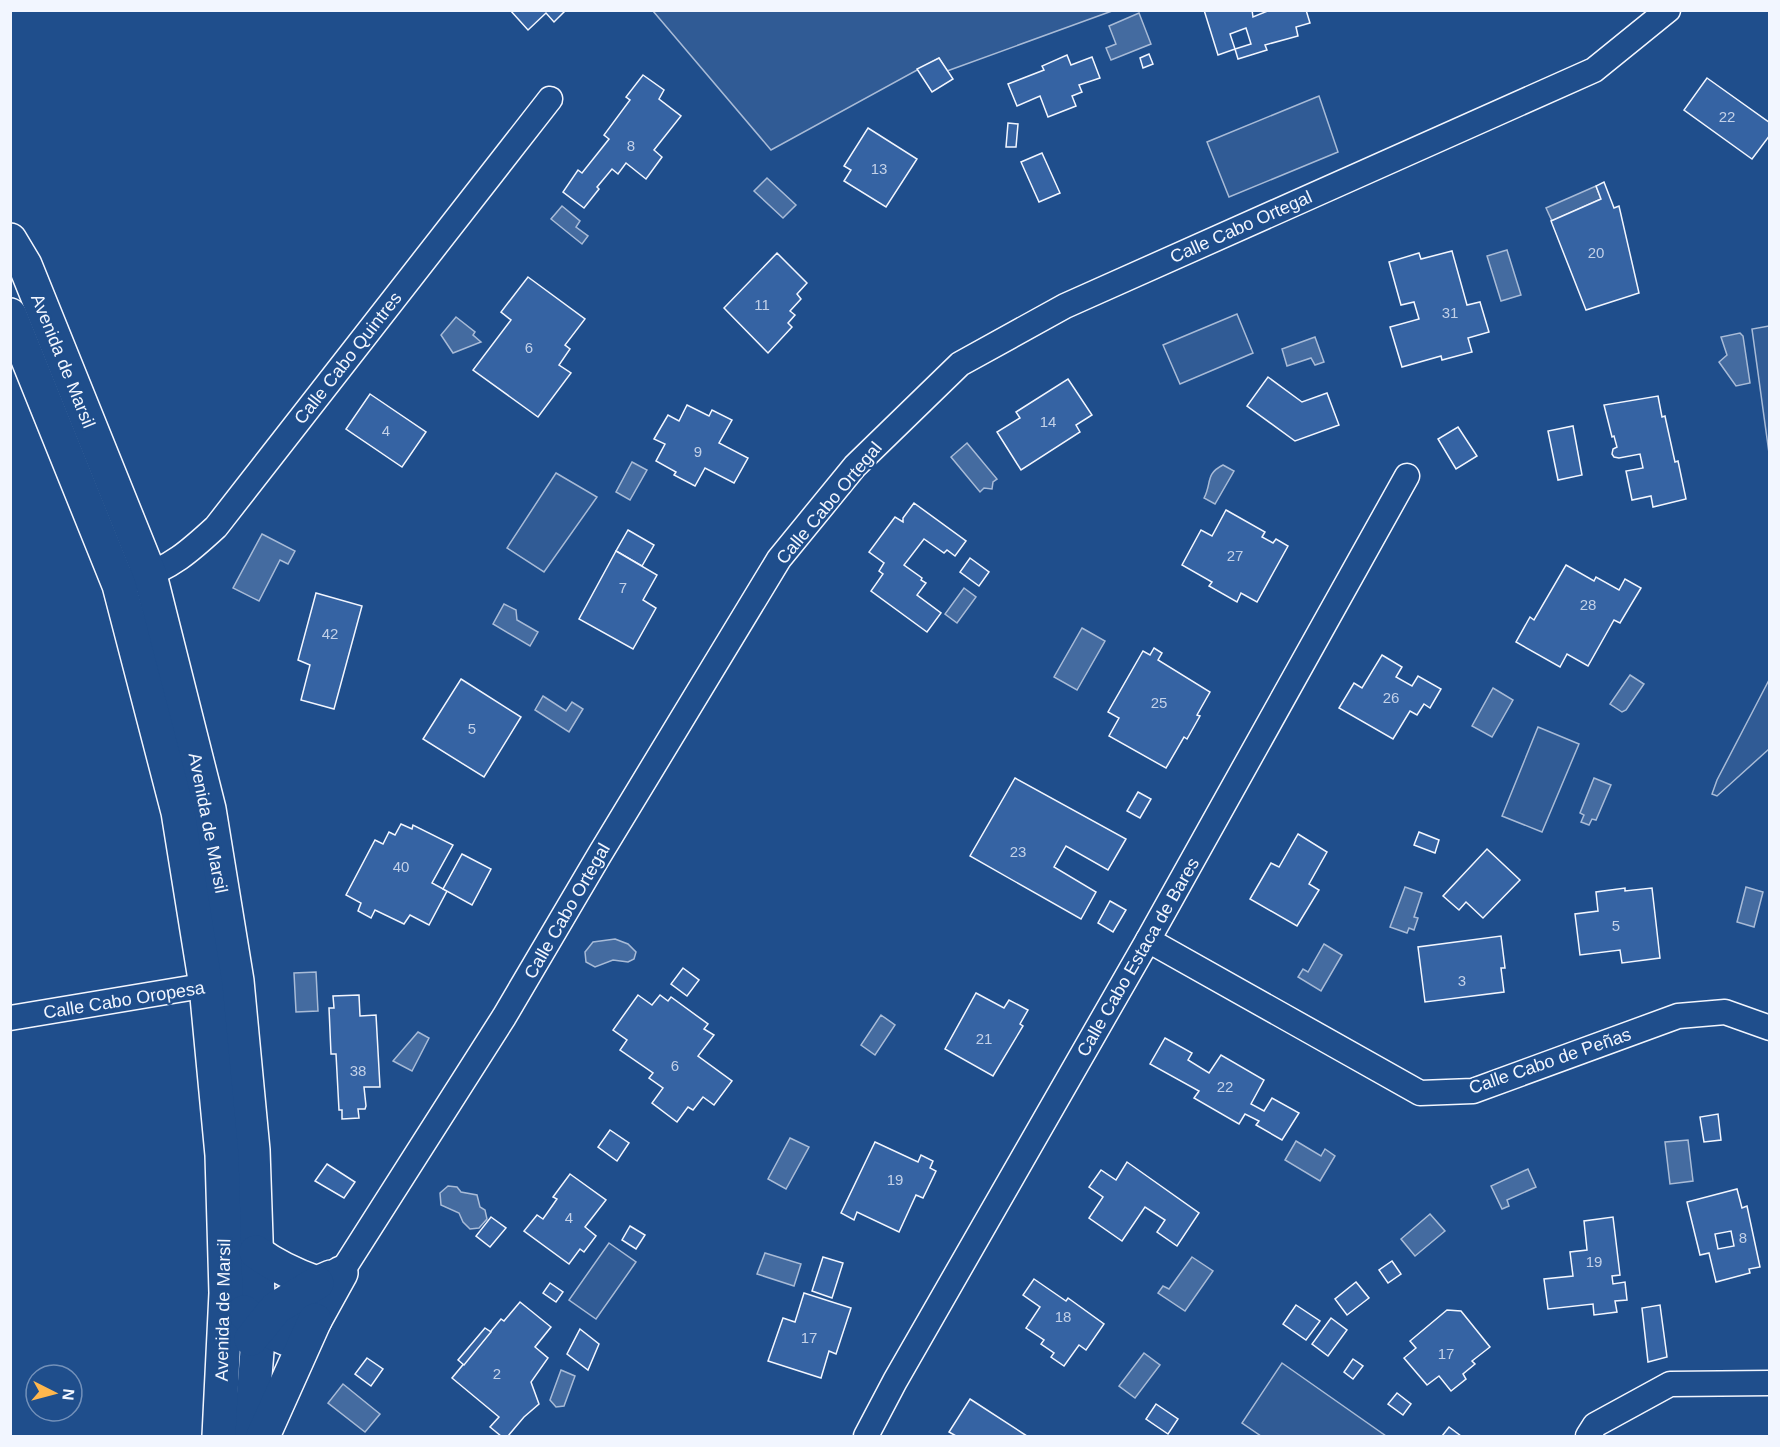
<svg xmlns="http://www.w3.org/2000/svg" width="1780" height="1447" viewBox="0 0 1780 1447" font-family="Arial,sans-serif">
  <rect width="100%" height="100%" fill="#1f4e8c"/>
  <!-- built -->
  <g fill="#305b95" stroke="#a8bbd7" stroke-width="1.5">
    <polygon points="653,11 1112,11 947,71 939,58 771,150"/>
    <polygon points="1319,96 1338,152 1229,197 1207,142"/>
    <polygon points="1237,314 1253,353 1180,384 1163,345"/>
    <polygon points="1769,326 1770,326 1769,453 1752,329"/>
    <polygon points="556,473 597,497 544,572 507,548"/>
    <polygon points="1769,680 1769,749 1717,796 1712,794 1717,780"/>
    <polygon points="1538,727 1579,744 1542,832 1502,816"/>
    <polygon points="609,1243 636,1262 596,1319 569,1300"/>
    <polygon points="1282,1363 1386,1436 1261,1436 1242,1423"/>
  </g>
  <!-- water -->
  <g fill="#446ba0" stroke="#a8bbd7" stroke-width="1.5">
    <polygon points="1139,13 1151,44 1111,60 1106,48 1116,44 1109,26"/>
    <polygon points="767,178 796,205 783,218 754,191"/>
    <polygon points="1596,186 1601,199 1552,221 1546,208"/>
    <polygon points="562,206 580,221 576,227 588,236 582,244 551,219"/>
    <polygon points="1507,250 1521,295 1501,301 1487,256"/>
    <polygon points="456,317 475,332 473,335 481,342 453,353 441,335"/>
    <polygon points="1740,333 1743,336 1750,383 1736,386 1719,362 1727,355 1721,337"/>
    <polygon points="1315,337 1324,362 1315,365 1311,358 1287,366 1282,349"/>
    <polygon points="967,443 997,479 993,482 992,489 984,488 980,492 951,457"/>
    <polygon points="632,462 647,470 630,500 616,492"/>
    <path d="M1223,465l11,6 -19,33 -11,-6c8,-15 1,-24 19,-33z"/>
    <polygon points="262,534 295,551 288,564 280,560 259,601 233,588"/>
    <polygon points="964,588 976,597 957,623 945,614"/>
    <polygon points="504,604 516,610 517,620 538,632 530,646 493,624"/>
    <polygon points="1082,628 1105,641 1077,690 1054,677"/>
    <polygon points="1630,675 1644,684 1626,710 1622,712 1610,704"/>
    <polygon points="1493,688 1513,700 1492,737 1472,726"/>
    <polygon points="543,696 566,711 572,702 583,709 569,732 535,710"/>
    <polygon points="1594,778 1611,785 1596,820 1592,819 1589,825 1581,822 1584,815 1580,813"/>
    <polygon points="1405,887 1422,893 1414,917 1418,918 1414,930 1409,928 1407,933 1390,927"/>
    <polygon points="1746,887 1763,892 1754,927 1737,922"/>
    <polygon points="615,939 628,944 636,952 634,959 628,962 613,960 595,967 586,962 585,952 593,942"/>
    <polygon points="1324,944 1342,955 1321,991 1298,977 1303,969 1308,972"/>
    <polygon points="316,972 318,1011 296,1012 294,973"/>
    <polygon points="881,1015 895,1025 875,1055 861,1045"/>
    <polygon points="418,1032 429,1038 412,1071 393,1061"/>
    <polygon points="790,1138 809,1147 786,1189 768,1179"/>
    <polygon points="1688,1140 1693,1181 1670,1184 1665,1142"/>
    <polygon points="1296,1141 1321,1156 1325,1149 1335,1156 1320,1181 1285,1160"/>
    <polygon points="1528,1169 1536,1187 1507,1200 1509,1206 1502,1209 1491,1186"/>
    <polygon points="448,1186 457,1187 461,1192 477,1195 480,1207 485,1210 487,1219 479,1228 470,1229 463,1222 459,1213 441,1205 440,1193"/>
    <polygon points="1430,1214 1445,1231 1415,1256 1401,1239"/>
    <polygon points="765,1253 801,1264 794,1286 757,1274"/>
    <polygon points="1192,1257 1213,1271 1185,1311 1158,1293 1163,1286 1169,1289"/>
    <polygon points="1144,1353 1160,1365 1135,1398 1119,1386"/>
    <polygon points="561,1370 575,1376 564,1406 556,1407 550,1400"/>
    <polygon points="343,1384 380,1414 365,1432 328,1403"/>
  </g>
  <!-- building -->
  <g fill="#3563a3" stroke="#f2f6ff" stroke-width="1.5" fill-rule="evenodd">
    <polygon points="510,10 566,10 554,22 546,13 528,30"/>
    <path d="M1204,10h48l1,7 17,-7h36l4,13 -14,4 2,9 -33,9 2,5 -29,9 -3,-10 -17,6zM1246,28l5,16 -16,5 -5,-15z"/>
    <polygon points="1149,54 1153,64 1143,68 1140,58"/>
    <polygon points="1067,55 1071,65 1092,57 1100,78 1079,85 1082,92 1072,96 1076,106 1048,117 1040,96 1017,106 1008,84 1044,70 1042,66"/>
    <polygon points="939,58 953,79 932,92 917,69"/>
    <polygon points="643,75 664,90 659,99 681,116 654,150 662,157 646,179 626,163 618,174 612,169 597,187 599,189 584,208 563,192 578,170 582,173 609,139 604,135 630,100 626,97"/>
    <polygon points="1707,78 1770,123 1770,135 1752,159 1684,110"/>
    <polygon points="1008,123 1018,124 1016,147 1006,147"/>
    <polygon points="868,128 917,159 886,207 844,181 851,170 844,166"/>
    <polygon points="1042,153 1060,193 1039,202 1021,162"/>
    <polygon points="1604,182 1614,208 1619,206 1639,293 1586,310 1551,221 1601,199 1596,186"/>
    <polygon points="1452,251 1467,305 1480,302 1489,332 1468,338 1472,352 1442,360 1441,356 1402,367 1390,327 1419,319 1414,302 1401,305 1389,262 1419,253 1421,259"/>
    <polygon points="777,253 807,283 797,294 801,299 790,311 795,315 788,323 792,327 768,353 724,308"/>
    <polygon points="528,277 585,319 565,345 570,349 559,365 571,373 538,417 473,370 511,320 501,312"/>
    <polygon points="1268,377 1302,402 1327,393 1339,425 1295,441 1247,406"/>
    <polygon points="1068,379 1092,415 1076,425 1080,432 1021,470 997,432 1020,418 1016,412"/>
    <polygon points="370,394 426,432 402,467 346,429"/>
    <polygon points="1658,396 1662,417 1665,416 1666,421 1675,462 1678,461 1686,499 1653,507 1651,496 1632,500 1626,471 1643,468 1640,454 1619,458 1614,457 1612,454 1613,449 1617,447 1614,436 1612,437 1604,405"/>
    <polygon points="687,405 709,416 712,410 732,420 719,443 748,458 734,483 705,468 695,486 674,475 676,472 656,461 665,444 654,439 668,415 679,421"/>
    <polygon points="1573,426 1582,475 1558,480 1548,431"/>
    <polygon points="1458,427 1477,456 1456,469 1438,439"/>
    <polygon points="914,503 966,541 955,556 947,550 944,553 924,539 904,565 922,578 921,580 926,583 917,595 941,613 927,632 871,591 883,574 879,571 884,563 869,552 895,517 903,522 903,518"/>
    <polygon points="1226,510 1265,532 1262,537 1273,543 1276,539 1288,546 1257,602 1241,593 1237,602 1209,586 1212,582 1182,565 1201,530 1212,536"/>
    <polygon points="628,530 654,545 642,566 616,551"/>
    <polygon points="616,551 657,575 643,600 656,608 633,649 579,619"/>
    <polygon points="970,558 989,572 979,586 960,572"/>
    <polygon points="1566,565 1594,581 1596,577 1619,590 1625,579 1641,588 1620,623 1614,620 1588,666 1567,654 1560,667 1516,642 1530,617 1534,620"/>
    <polygon points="316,593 362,606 334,709 301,700 310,665 298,660"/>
    <polygon points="1154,648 1162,653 1158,660 1210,692 1197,715 1200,716 1187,739 1184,737 1166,768 1109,736 1119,718 1108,712 1143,651 1150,655"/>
    <polygon points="1382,655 1402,667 1396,677 1412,686 1418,676 1441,689 1430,708 1424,704 1417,715 1410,711 1393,739 1339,708 1354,683 1362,688"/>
    <polygon points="461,679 521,717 484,777 423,739"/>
    <polygon points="1015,778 1126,839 1108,870 1066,846 1054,867 1096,892 1081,919 970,856"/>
    <polygon points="1138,792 1151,799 1140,818 1127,811"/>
    <polygon points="401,824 412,829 413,825 453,845 432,883 447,891 429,925 410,915 404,924 375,910 371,918 358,911 361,903 346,895 375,840 383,844 389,832 395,835"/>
    <polygon points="1419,832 1439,840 1435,853 1414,845"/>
    <polygon points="1298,834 1327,852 1309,884 1319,890 1297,926 1250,899 1271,863 1279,867"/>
    <polygon points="1487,849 1520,880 1483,918 1466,902 1459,910 1443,896"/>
    <polygon points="462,854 491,869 472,905 443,889"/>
    <polygon points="1625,888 1625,891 1652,888 1660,958 1622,963 1620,950 1580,955 1575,914 1598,911 1596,892"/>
    <polygon points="1110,901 1126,910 1113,932 1098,923"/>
    <polygon points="1501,936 1505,968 1501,968 1504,992 1425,1002 1418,947"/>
    <polygon points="683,968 699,980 687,996 671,984"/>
    <polygon points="976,993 1004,1008 1009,1000 1028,1010 1020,1024 1023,1026 993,1076 945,1049"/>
    <polygon points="359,995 360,1016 376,1015 380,1087 364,1087 366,1106 365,1109 358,1109 359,1118 342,1119 342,1110 339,1110 336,1054 331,1054 329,1008 334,1008 333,996"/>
    <polygon points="638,995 652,1005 660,995 668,1001 671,997 708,1024 704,1029 714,1035 698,1056 732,1081 714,1105 703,1097 693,1110 688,1107 677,1122 652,1103 663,1088 649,1078 653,1073 620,1050 627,1040 613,1030"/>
    <polygon points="1165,1038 1192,1053 1188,1060 1209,1073 1221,1055 1264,1080 1251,1104 1264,1111 1272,1098 1299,1113 1282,1140 1256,1125 1259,1121 1245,1114 1239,1124 1194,1098 1199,1091 1150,1064"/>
    <polygon points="1718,1114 1721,1140 1704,1142 1700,1117"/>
    <polygon points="610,1130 629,1143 617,1161 598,1147"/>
    <polygon points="875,1142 918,1162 921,1155 933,1161 930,1168 936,1171 923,1198 916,1195 899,1232 857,1212 854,1220 841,1213"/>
    <polygon points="1127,1162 1199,1213 1177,1246 1157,1232 1165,1220 1145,1207 1122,1241 1089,1218 1103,1197 1089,1187 1101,1170 1116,1180"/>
    <polygon points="327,1164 355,1182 344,1198 315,1181"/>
    <polygon points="570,1174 606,1200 585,1227 596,1236 584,1252 580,1249 569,1264 524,1231 537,1215 543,1219 557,1199 553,1197"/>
    <path d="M1737,1189l5,19 5,-2 13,61 -11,2 1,4 -34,9 -7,-29 -9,2 -13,-53zM1731,1231l3,15 -16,3 -3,-15z"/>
    <polygon points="491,1217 506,1228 490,1247 476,1236"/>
    <polygon points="1613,1217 1620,1275 1612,1276 1613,1284 1625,1282 1627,1300 1615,1301 1617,1312 1594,1315 1593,1304 1548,1309 1544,1279 1573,1276 1570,1252 1587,1250 1584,1221"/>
    <polygon points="630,1226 645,1235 636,1249 622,1240"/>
    <polygon points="823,1257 843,1263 832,1298 812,1291"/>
    <polygon points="1392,1261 1401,1274 1388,1283 1379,1270"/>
    <polygon points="1034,1279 1066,1301 1068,1298 1104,1324 1086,1350 1079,1345 1064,1366 1051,1357 1054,1353 1041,1344 1044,1340 1026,1328 1040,1307 1023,1295"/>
    <polygon points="1356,1282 1369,1298 1347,1315 1335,1299"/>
    <polygon points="550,1283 563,1292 556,1302 543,1293"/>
    <polygon points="804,1293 851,1308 836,1354 829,1351 821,1378 768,1361 783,1318 795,1322"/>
    <polygon points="520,1302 551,1327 535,1347 548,1358 531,1382 539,1404 524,1417 508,1436 501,1436 490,1427 499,1417 452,1378 501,1319 504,1321"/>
    <polygon points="1296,1305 1320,1321 1306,1340 1283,1324"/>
    <polygon points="1660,1305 1667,1357 1648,1362 1642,1308"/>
    <polygon points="1447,1310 1461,1311 1490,1347 1472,1361 1475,1364 1463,1374 1466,1379 1451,1391 1439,1376 1427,1385 1404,1358 1416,1348 1410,1341"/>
    <polygon points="1331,1318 1347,1330 1328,1356 1312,1344"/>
    <polygon points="485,1328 491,1332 464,1365 458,1360"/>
    <polygon points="580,1329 599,1344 588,1370 567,1354"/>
    <polygon points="367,1358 383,1369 371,1386 355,1374"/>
    <polygon points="1353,1359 1363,1366 1353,1379 1344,1372"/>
    <polygon points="1397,1393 1411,1404 1403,1415 1388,1404"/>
    <polygon points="970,1399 1027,1436 956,1436 949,1432"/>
    <polygon points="1156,1404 1178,1419 1168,1434 1146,1419"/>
    <polygon points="1449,1427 1461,1436 1442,1436"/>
  </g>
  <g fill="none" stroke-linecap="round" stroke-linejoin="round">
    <defs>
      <g id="street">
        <path d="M136,579c35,-11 54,-28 80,-52l334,-428"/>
        <polyline points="1148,940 1420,1093 1473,1091 1678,1016 1725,1012 1770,1028"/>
        <polyline points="10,1018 220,983"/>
        <polyline points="341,1273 504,1017 600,854 779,559 855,466 960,364 1065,306 1594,70 1668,10"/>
        <polyline points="866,1436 895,1381 1148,940 1407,476"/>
        <polyline points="1588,1436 1595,1425 1670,1384 1770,1383"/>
      </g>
      <g id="secondary">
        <polyline points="10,240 25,265 150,575 209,809 237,981 253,1150 259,1327 250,1436"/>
        <polyline points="10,315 119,585 178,812 206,986 222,1155 226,1293 219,1436"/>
        <path d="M256,1252c19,14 38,23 61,31l14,-6"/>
        <polyline points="244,1312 259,1327 287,1339 315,1320 341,1273"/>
        <polyline points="251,1339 276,1308 317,1283"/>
        <polyline points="263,1436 315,1320"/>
      </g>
    </defs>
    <!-- street casing -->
    <use href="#street" stroke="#f2f6ff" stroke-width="27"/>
    <!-- secondary casing -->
    <use href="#secondary" stroke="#f2f6ff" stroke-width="36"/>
    <!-- street -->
    <use href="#street" stroke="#1f4e8c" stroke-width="24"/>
    <!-- secondary -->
    <use href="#secondary" stroke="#1f4e8c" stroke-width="33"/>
  </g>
  <g text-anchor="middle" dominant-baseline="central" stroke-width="4.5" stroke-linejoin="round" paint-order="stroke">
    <!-- number labels -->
    <g font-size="15" fill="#c3d1e8">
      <text x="1727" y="116">22</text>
      <text x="631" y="145">8</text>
      <text x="879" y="168">13</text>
      <text x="1596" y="252">20</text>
      <text x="762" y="304">11</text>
      <text x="1450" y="312">31</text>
      <text x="529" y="347">6</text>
      <text x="1048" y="421">14</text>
      <text x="386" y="430">4</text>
      <text x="698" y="451">9</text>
      <text x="1235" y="555">27</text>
      <text x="623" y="587">7</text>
      <text x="1588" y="604">28</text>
      <text x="330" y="633">42</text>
      <text x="1391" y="697">26</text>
      <text x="1159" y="702">25</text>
      <text x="472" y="728">5</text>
      <text x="1018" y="851">23</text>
      <text x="401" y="866">40</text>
      <text x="1616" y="925">5</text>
      <text x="1462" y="980">3</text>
      <text x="984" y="1038">21</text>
      <text x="675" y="1065">6</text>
      <text x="358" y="1070">38</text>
      <text x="1225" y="1086">22</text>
      <text x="895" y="1179">19</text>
      <text x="569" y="1217">4</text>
      <text x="1743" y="1237">8</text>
      <text x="1594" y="1261">19</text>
      <text x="1063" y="1316">18</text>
      <text x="809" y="1337">17</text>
      <text x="1446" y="1353">17</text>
      <text x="497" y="1373">2</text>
    </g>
    <!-- street labels -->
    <g font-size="18" fill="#f2f6ff" stroke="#1f4e8c">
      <text transform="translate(1241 227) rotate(-24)">Calle Cabo Ortegal</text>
      <text transform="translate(348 358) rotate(-52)">Calle Cabo Quintres</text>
      <text transform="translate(63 361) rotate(68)">Avenida de Marsil</text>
      <text transform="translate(829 503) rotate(-50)">Calle Cabo Ortegal</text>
      <text transform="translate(208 823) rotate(79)">Avenida de Marsil</text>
      <text transform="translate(567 911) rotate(-60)">Calle Cabo Ortegal</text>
      <text transform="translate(1138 957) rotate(-60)">Calle Cabo Estaca de Bares</text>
      <text transform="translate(124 1000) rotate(-9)">Calle Cabo Oropesa</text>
      <text transform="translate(1550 1061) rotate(-19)">Calle Cabo de Peñas</text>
      <text transform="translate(223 1310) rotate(-89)">Avenida de Marsil</text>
    </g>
  </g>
  <!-- border -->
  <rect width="1780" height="1447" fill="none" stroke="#f2f6ff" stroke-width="24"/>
  <!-- north arrow -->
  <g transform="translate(54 1393) rotate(96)"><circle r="28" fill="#1f4e8c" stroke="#7391ba" stroke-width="1.5"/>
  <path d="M0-4.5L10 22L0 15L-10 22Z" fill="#ffb74d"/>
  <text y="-9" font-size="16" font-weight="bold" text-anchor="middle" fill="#f2f6ff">N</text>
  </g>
</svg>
